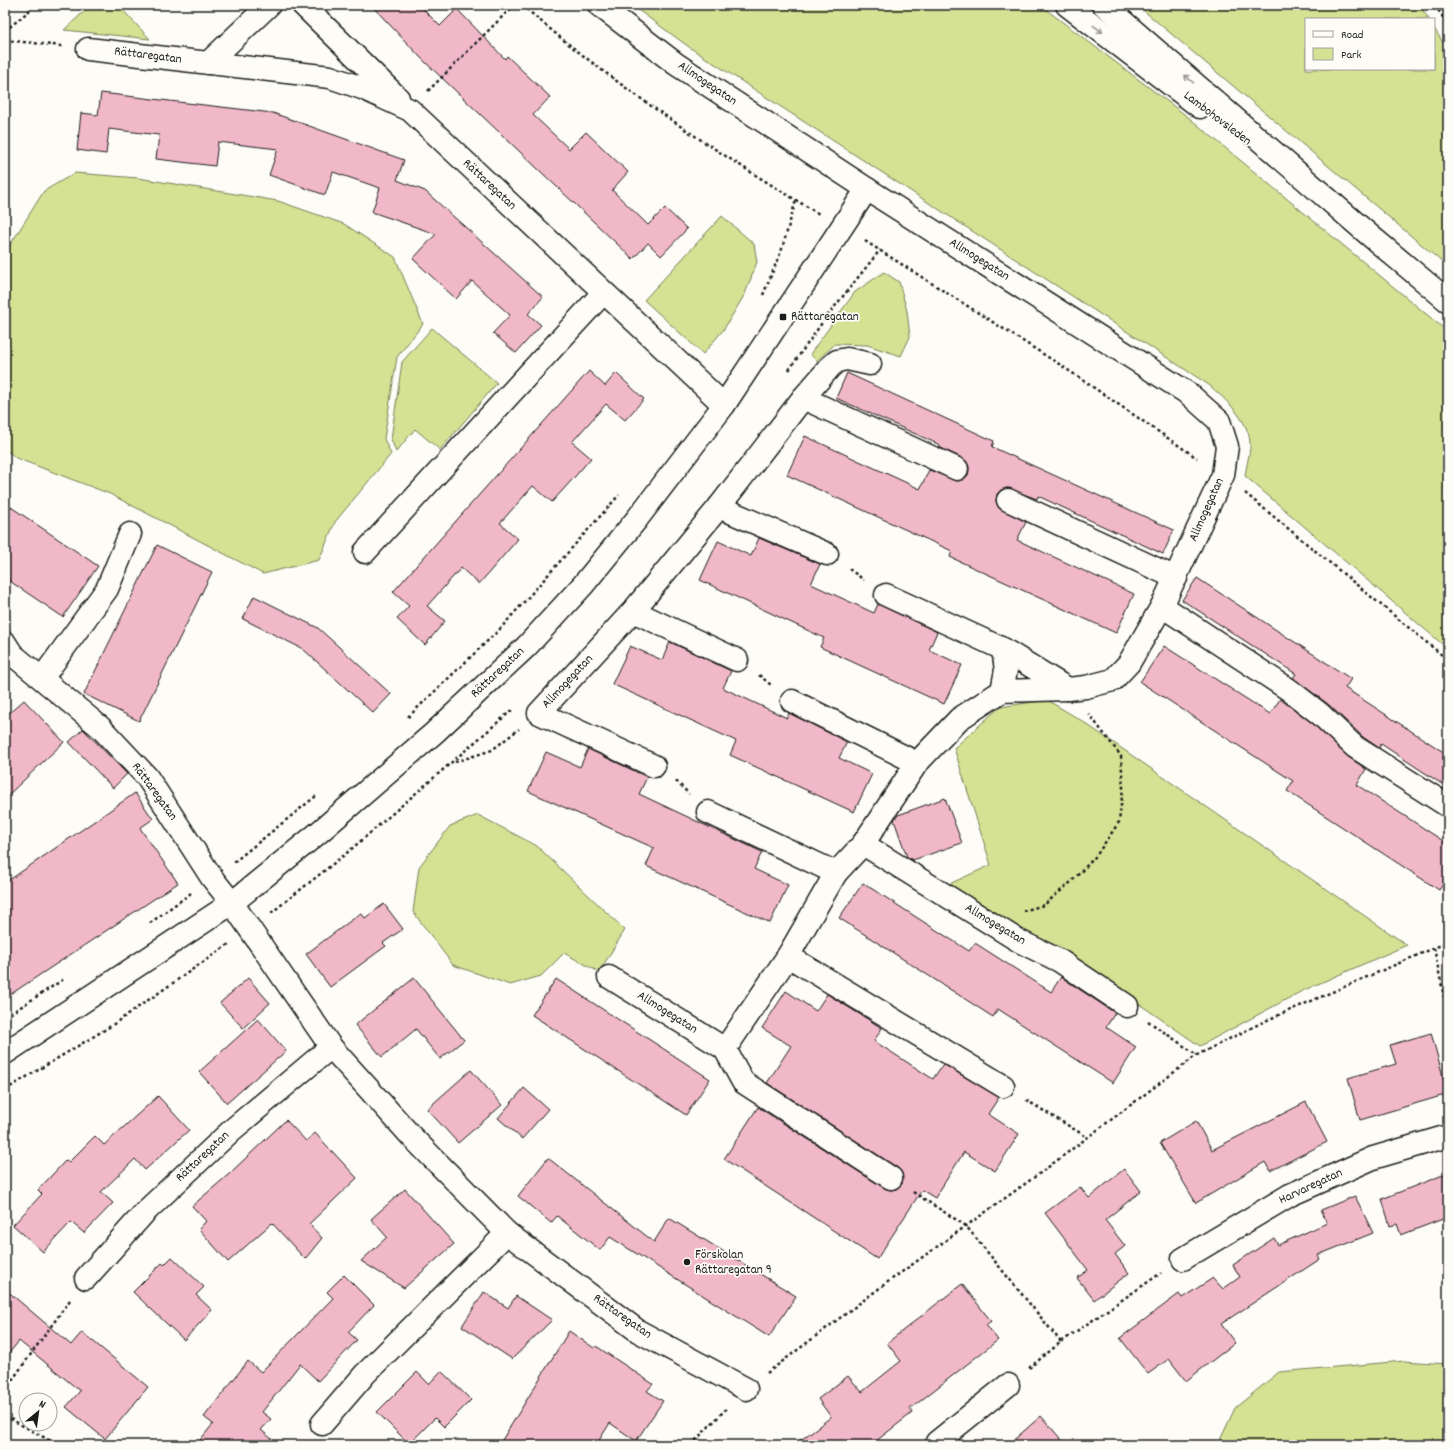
<svg xmlns="http://www.w3.org/2000/svg" width="1453" height="1450" viewBox="0 0 1453 1450" font-family="Dekko,sans-serif">
  <rect width="100%" height="100%" fill="#fdfcf7"/>
  <filter id="ink" filterUnits="userSpaceOnUse"><feTurbulence type="fractalNoise" baseFrequency=".025" numOctaves="2"/><feDisplacementMap in="SourceGraphic" scale="8" xChannelSelector="R" yChannelSelector="G"/><feConvolveMatrix kernelMatrix="1 2 1 2 8 2 1 2 1" color-interpolation-filters="sRGB"/></filter>
  <g filter="url(#ink)">
    <!-- green -->
    <g fill="#d5e193" stroke="#787e58">
      <polygon points="91,5 118,5 150,39 64,30"/>
      <path d="M631,5h409l148,112 260,215v317l-203,-173c1,-9 6,-26 5,-34 -2,-23 -25,-43 -41,-57l-517,-336z"/>
      <polygon points="1137,5 1419,5 1429,19 1306,19 1306,69 1434,69 1434,28 1448,51 1448,267"/>
      <polygon points="75,173 138,178 278,201 344,224 395,257 423,324 397,357 384,439 391,454 335,522 319,560 263,574 110,494 16,458 5,449 5,253 44,191"/>
      <polygon points="722,216 754,244 757,262 745,294 724,329 703,354 644,300"/>
      <polygon points="884,272 899,282 907,311 910,337 901,356 867,345 835,344 817,361 810,354 855,292"/>
      <polygon points="432,328 497,383 440,450 415,429 396,452 391,439 402,362"/>
      <polygon points="1047,700 1079,719 1407,945 1302,991 1200,1046 1052,944 1020,932 947,885 991,865 954,748 1000,707"/>
      <polygon points="478,815 537,846 625,930 599,972 564,953 541,976 510,985 453,965 413,912 419,867 450,826"/>
      <polygon points="1404,1361 1448,1364 1448,1445 1222,1445 1220,1440 1235,1408 1279,1372"/>
    </g>
    <!-- building -->
    <g fill="#f1b8ca" stroke="#1c1c1c">
      <polygon points="371,5 419,5 440,26 457,9 505,59 507,56 550,97 533,115 569,149 586,132 628,172 612,190 648,225 665,208 687,229 661,256 648,243 633,259 423,60"/>
      <polygon points="101,93 273,113 404,160 397,180 425,191 543,297 528,314 541,325 516,353 493,333 510,315 472,281 456,299 413,259 436,234 372,212 380,188 333,172 325,195 269,175 278,149 218,142 215,166 156,159 159,135 109,129 106,154 77,150 81,113 98,115"/>
      <polygon points="589,371 605,386 616,373 644,399 625,420 606,404 572,442 591,458 571,481 552,502 533,486 500,523 518,539 479,584 461,568 427,606 445,621 425,645 397,619 409,606 393,592"/>
      <polygon points="847,373 994,441 992,447 1174,530 1163,554 1038,496 1037,499 1007,488 1001,490 997,494 996,501 998,507 1026,522 1017,540 1134,594 1116,633 950,557 952,551 787,475 805,436 920,489 929,470 958,481 964,479 968,475 969,467 967,462 962,458 939,447 940,445 836,398"/>
      <polygon points="5,503 98,566 63,617 5,578"/>
      <polygon points="759,538 820,564 811,584 874,613 878,604 937,632 929,650 962,665 944,704 820,647 824,638 700,580 718,541 751,556"/>
      <polygon points="157,545 212,572 139,721 84,694"/>
      <polygon points="1197,578 1351,679 1345,688 1448,755 1448,788 1381,744 1379,748 1363,737 1328,704 1293,678 1296,674 1182,600"/>
      <polygon points="254,596 318,628 391,694 373,713 303,649 243,619"/>
      <polygon points="670,642 731,671 723,688 787,718 789,713 847,742 839,758 872,774 854,812 730,755 736,741 612,684 630,646 662,660"/>
      <polygon points="1164,646 1270,714 1280,699 1312,723 1347,756 1366,769 1357,785 1448,844 1448,877 1439,890 1287,791 1293,781 1140,682"/>
      <polygon points="24,700 64,742 5,798 5,717"/>
      <polygon points="83,729 127,774 113,788 69,742"/>
      <polygon points="588,749 647,777 639,794 762,852 754,869 788,885 770,923 646,866 654,848 528,791 546,752 580,767"/>
      <polygon points="135,793 153,819 140,828 178,883 5,998 5,883"/>
      <polygon points="945,798 962,843 913,860 907,857 894,820 898,815"/>
      <polygon points="863,883 969,951 975,943 1051,992 1061,977 1115,1013 1106,1027 1136,1047 1113,1083 998,1009 993,1017 839,918"/>
      <polygon points="384,904 403,929 383,943 386,946 330,987 306,954 361,913 365,918"/>
      <polygon points="248,978 270,1003 243,1028 220,1003"/>
      <polygon points="414,978 464,1040 440,1059 416,1029 382,1057 355,1025"/>
      <polygon points="556,979 710,1079 686,1115 532,1015"/>
      <polygon points="786,991 816,1011 827,994 882,1028 874,1041 933,1079 943,1064 999,1097 988,1114 1019,1134 995,1171 964,1152 935,1198 922,1190 877,1259 724,1159 758,1107 884,1188 890,1190 896,1189 902,1184 903,1178 902,1173 898,1168 767,1083 791,1046 762,1028"/>
      <polygon points="258,1019 286,1051 227,1103 199,1072"/>
      <polygon points="1431,1033 1448,1094 1360,1120 1348,1078 1396,1064 1390,1045"/>
      <polygon points="471,1070 502,1105 458,1143 427,1109"/>
      <polygon points="524,1088 548,1109 522,1139 498,1118"/>
      <polygon points="158,1096 189,1130 145,1170 135,1159 101,1192 113,1203 84,1233 71,1222 43,1252 13,1225 42,1194 38,1190 66,1160 69,1162 95,1136 104,1145"/>
      <polygon points="1306,1102 1327,1142 1270,1171 1265,1162 1196,1203 1160,1143 1196,1121 1212,1150"/>
      <polygon points="286,1120 306,1141 315,1133 357,1178 309,1224 322,1238 305,1259 272,1223 228,1262 199,1229 206,1221 192,1206 228,1175"/>
      <polygon points="548,1158 654,1242 669,1218 796,1296 769,1337 610,1237 600,1250 557,1216 551,1223 518,1196"/>
      <polygon points="1124,1169 1141,1191 1105,1220 1125,1246 1115,1254 1129,1273 1094,1300 1077,1278 1088,1270 1045,1213 1080,1187 1089,1198"/>
      <polygon points="1448,1173 1448,1217 1401,1235 1397,1224 1390,1226 1382,1199"/>
      <polygon points="405,1189 454,1244 404,1288 361,1261 387,1237 371,1219"/>
      <polygon points="1355,1196 1373,1233 1318,1255 1320,1259 1221,1324 1235,1343 1186,1381 1169,1359 1148,1374 1120,1338 1179,1294 1182,1298 1213,1278 1223,1289 1240,1277 1233,1265 1274,1238 1278,1245 1327,1223 1321,1210"/>
      <polygon points="172,1257 204,1287 196,1295 212,1310 184,1340 133,1292 162,1263 164,1265"/>
      <polygon points="344,1275 374,1305 348,1332 357,1340 318,1381 300,1364 262,1412 271,1419 261,1430 279,1445 196,1445 213,1424 204,1417 248,1361 261,1372 333,1298 327,1292"/>
      <polygon points="962,1284 991,1321 986,1325 998,1340 910,1409 912,1413 871,1445 794,1445 831,1417 818,1399 848,1376 862,1392 901,1361 887,1343"/>
      <polygon points="5,1289 71,1345 82,1332 148,1387 105,1439 66,1407 80,1391 19,1341 5,1358"/>
      <polygon points="484,1292 508,1308 516,1296 552,1320 512,1359 462,1326"/>
      <polygon points="569,1331 594,1348 596,1346 653,1384 647,1391 663,1401 636,1441 610,1423 596,1445 499,1445"/>
      <polygon points="441,1371 471,1400 444,1427 435,1418 409,1444 377,1412 417,1372 429,1384"/>
      <polygon points="1041,1416 1066,1445 1008,1445"/>
    </g>
    <g fill="none" stroke-linecap="round" stroke-linejoin="round">
      <defs>
        <g id="street">
          <polyline points="303,5 398,98"/>
          <polyline points="599,5 676,64 867,189 1189,394 1219,421 1227,446 1223,475 1162,606 1129,663 1113,680 1086,687 1068,689 1002,691 959,719 917,763 863,844 836,873 788,956 725,1049 743,1082 891,1178"/>
          <polyline points="88,49 330,77 362,88 410,110 724,405"/>
          <polyline points="208,63 269,5"/>
          <polyline points="803,398 957,469"/>
          <polyline points="1008,500 1176,578"/>
          <polyline points="719,507 827,554"/>
          <polyline points="365,552 603,293"/>
          <polyline points="886,595 1003,649 1068,689"/>
          <polyline points="1162,606 1288,689 1320,714 1355,747 1448,806"/>
          <polyline points="633,611 737,660"/>
          <polyline points="5,643 12,654 100,727 147,777 212,878 232,903 331,1047 411,1136 507,1233 638,1331 746,1389"/>
          <polyline points="43,677 107,589 130,534"/>
          <polyline points="1002,691 1006,670 1003,649"/>
          <polyline points="792,701 917,763"/>
          <polyline points="654,766 539,713 633,611 719,507 803,398 830,367 837,361 847,359 870,364"/>
          <polyline points="708,812 836,873"/>
          <polyline points="863,844 1019,941 1060,961 1127,1006"/>
          <polyline points="788,956 1003,1086"/>
          <polyline points="609,977 725,1049"/>
          <polyline points="5,1053 232,903 317,834 434,733 526,647 583,585 637,519 724,405 867,189"/>
          <polyline points="1183,1259 1290,1195 1373,1158 1448,1136"/>
          <polyline points="86,1278 146,1211 232,1130 331,1047"/>
          <polyline points="322,1424 365,1374 507,1233"/>
          <polyline points="937,1442 1008,1385"/>
        </g>
        <g id="secondary">
          <polyline points="1067,5 1200,107"/>
          <polyline points="1104,5 1367,233 1448,301"/>
        </g>
      </defs>
      <!-- street casing -->
      <use href="#street" stroke="#1c1c1c" stroke-width="25"/>
      <!-- secondary casing -->
      <use href="#secondary" stroke="#1c1c1c" stroke-width="25"/>
      <!-- path -->
      <g stroke="#1c1c1c" stroke-width="2.5" stroke-dasharray="3 3" stroke-linecap="butt">
        <path d="M522,5c91,80 194,147 297,209"/>
        <polyline points="1435,5 1448,25"/>
        <polyline points="5,31 36,5"/>
        <polyline points="5,40 62,46"/>
        <polyline points="428,91 514,5"/>
        <polyline points="865,241 1062,366 1197,458"/>
        <polyline points="763,295 782,249 796,200"/>
        <polyline points="789,370 824,320 880,250"/>
        <polyline points="1245,493 1448,660"/>
        <polyline points="849,569 864,580"/>
        <polyline points="759,675 771,685"/>
        <polyline points="408,717 500,629 619,495"/>
        <polyline points="455,762 492,750 519,729"/>
        <polyline points="676,781 689,794"/>
        <polyline points="234,862 316,796"/>
        <polyline points="1023,911 1044,905 1071,882 1096,856 1119,822 1123,788 1121,756 1089,714"/>
        <polyline points="271,913 348,852 512,710"/>
        <polyline points="150,923 191,893"/>
        <polyline points="1434,948 1448,1016"/>
        <polyline points="5,1017 64,979"/>
        <polyline points="1148,1021 1197,1055"/>
        <polyline points="5,1090 111,1026 229,944"/>
        <polyline points="1026,1100 1087,1137"/>
        <polyline points="913,1192 966,1226 1061,1342"/>
        <polyline points="1029,1368 1061,1342 1161,1273"/>
        <polyline points="767,1373 885,1284 1043,1171 1197,1055 1265,1021 1448,942"/>
        <polyline points="5,1390 70,1300"/>
        <polyline points="5,1416 58,1445"/>
        <polyline points="691,1445 726,1409"/>
      </g>
      <!-- street -->
      <use href="#street" stroke="#fdfcf7" stroke-width="22"/>
      <!-- secondary -->
      <use href="#secondary" stroke="#fdfcf7" stroke-width="22"/>
    </g>
    <!-- one-way arrows -->
    <defs><path id="oneway-shaft" d="M-6 0H5M1.5-3L5.5 0L1.5 3" fill="none" stroke-width="1.6" stroke-linecap="round" stroke-linejoin="round"/></defs>
    <g stroke="#989794">
      <use href="#oneway-shaft" transform="translate(1098 29) rotate(37)"/>
      <use href="#oneway-shaft" transform="translate(1189 79) rotate(-139)"/>
    </g>
  </g>
  <!-- markers -->
  <g fill="#1c1c1c" stroke="#fdfcf7" stroke-width="1.5">
    <rect x="779" y="313" width="8" height="8" rx="2"/>
    <circle cx="687" cy="1262" r="4"/>
  </g>
  <g text-anchor="middle" dominant-baseline="central" stroke-width="3.5" stroke-linejoin="round" paint-order="stroke">
    <!-- street labels -->
    <g font-size="13" fill="#1c1c1c" stroke="#fdfcf7">
      <text transform="translate(148 56) rotate(7)">Rättaregatan</text>
      <text transform="translate(707 84) rotate(34)">Allmogegatan</text>
      <text transform="translate(1217 119) rotate(37)">Lambohovsleden</text>
      <text transform="translate(489 185) rotate(43)">Rättaregatan</text>
      <text transform="translate(979 260) rotate(32)">Allmogegatan</text>
      <text transform="translate(1207 510) rotate(-66)">Allmogegatan</text>
      <text transform="translate(498 673) rotate(-43)">Rättaregatan</text>
      <text transform="translate(568 682) rotate(-47)">Allmogegatan</text>
      <text transform="translate(154 792) rotate(54)">Rättaregatan</text>
      <text transform="translate(995 925) rotate(31)">Allmogegatan</text>
      <text transform="translate(667 1013) rotate(32)">Allmogegatan</text>
      <text transform="translate(203 1157) rotate(-43)">Rättaregatan</text>
      <text transform="translate(1311 1187) rotate(-25)">Harvaregatan</text>
      <text transform="translate(622 1317) rotate(35)">Rättaregatan</text>
    </g>
    <!-- poi labels -->
    <g font-size="13" fill="#1c1c1c" stroke="#fdfcf7" text-anchor="start">
      <text x="791" y="317">Rättaregatan</text>
      <text x="695" y="1255">Förskolan<tspan x="695" dy="15">Rättaregatan 9</tspan></text>
    </g>
  </g>
  <!-- margin -->
  <rect width="1453" height="1450" fill="none" stroke="#fdfcf7" stroke-width="20"/>
  <rect x="10" y="10" width="1433" height="1430" fill="none" stroke="#1c1c1c" stroke-width="1.5" filter="url(#ink)"/>
  <!-- legend -->
  <rect x="1305" y="18" width="130" height="52" fill="#fdfcf7" stroke="#a3a29f"/>
  <rect x="1313" y="31" width="20" height="6" fill="#fdfcf7" stroke="#a3a29f"/>
  <text x="1341" y="38" font-size="12" fill="#1c1c1c">Road</text>
  <rect x="1313" y="48" width="20" height="12" fill="#d5e193" stroke="#a3a29f"/>
  <text x="1341" y="58" font-size="12" fill="#1c1c1c">Park</text>
  <!-- north arrow -->
  <g transform="translate(38 1412) rotate(29)"><circle r="19" fill="#fdfcf7" stroke="#a3a29f"/>
  <path d="M0-3L7 15L0 10L-7 15Z" fill="#1c1c1c"/>
  <text y="-6" font-size="11" font-weight="bold" text-anchor="middle" fill="#1c1c1c">N</text>
  </g>
</svg>
